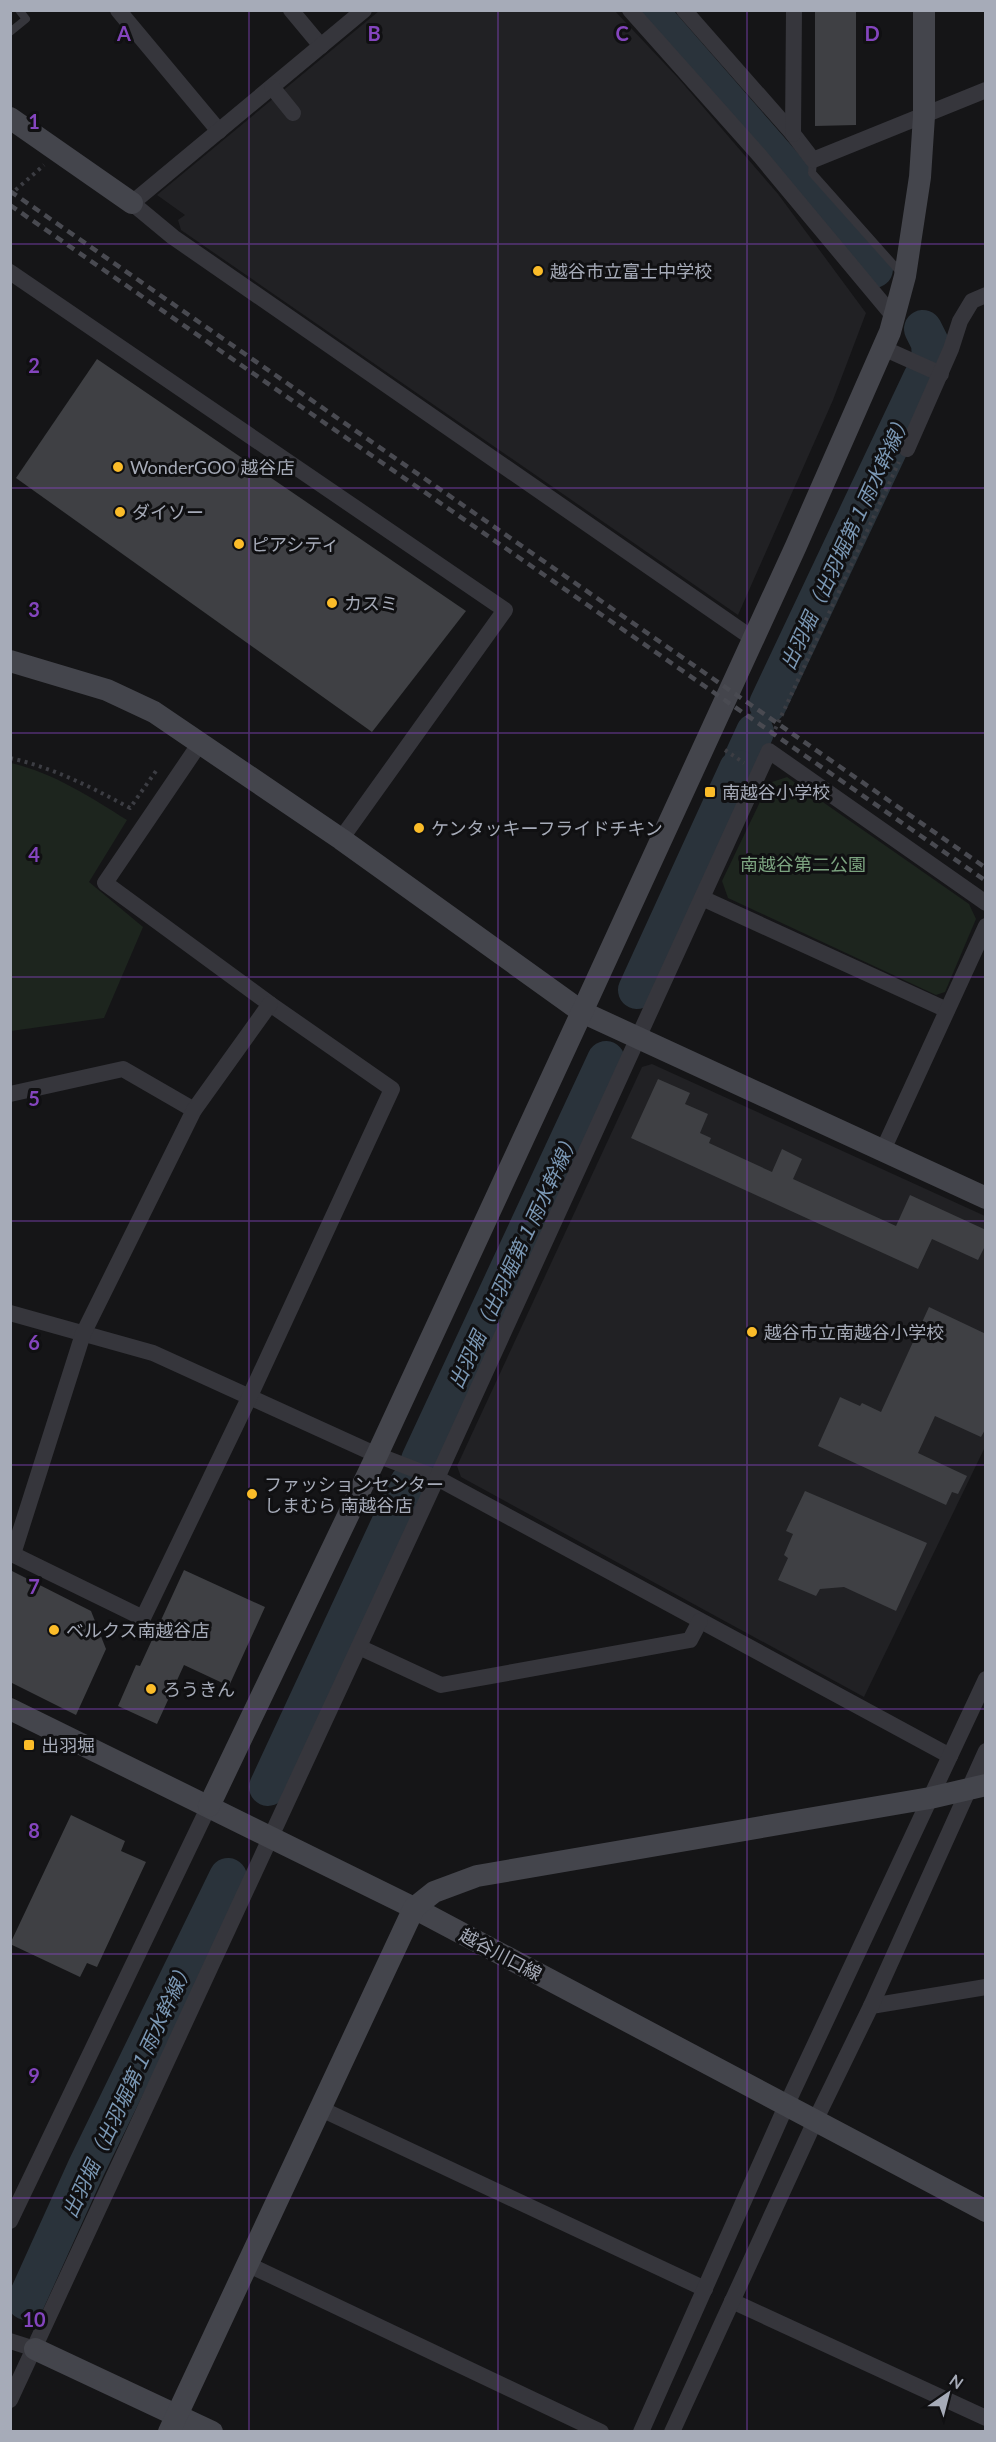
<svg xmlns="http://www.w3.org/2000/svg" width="996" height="2442" viewBox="0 0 996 2442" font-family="Lato,'Noto Sans JP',sans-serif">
  <rect width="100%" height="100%" fill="#151517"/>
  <!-- built -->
  <g fill="#212124">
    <polygon points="379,11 615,11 679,79 778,194 866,313 833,400 738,615 181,230 178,220 185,215 157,195"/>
    <polygon points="652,1064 985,1216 985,1447 864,1697 461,1477 457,1466 642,1067"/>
  </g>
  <!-- green -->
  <g fill="#1d251e">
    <path d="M11,763c43,10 79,34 116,57l-38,62 54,45 -39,91 -93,13z"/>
    <polygon points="787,777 969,904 976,919 945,992 936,995 728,898 722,881 769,783"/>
  </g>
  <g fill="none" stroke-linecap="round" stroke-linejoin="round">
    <!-- river -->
    <g stroke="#2a333b" stroke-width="38">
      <polyline points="648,10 874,269"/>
      <polyline points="923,329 930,343 931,359"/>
      <polyline points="768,704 922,378"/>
      <polyline points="744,756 755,732"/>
      <polyline points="637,990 738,769"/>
      <polyline points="420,1460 606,1060"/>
      <polyline points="268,1787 409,1483"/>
      <polyline points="26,2301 87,2166 228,1877"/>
    </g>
  </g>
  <!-- building -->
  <g fill="#3f4044">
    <polygon points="815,10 856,10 856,125 815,126"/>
    <polygon points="97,359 466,611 372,732 16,478"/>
    <polygon points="658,1079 690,1093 685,1104 708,1114 700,1133 711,1138 709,1143 772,1172 782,1149 802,1159 793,1179 896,1226 910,1195 986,1230 986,1244 978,1260 932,1239 918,1269 631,1138"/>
    <polygon points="929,1307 986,1334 986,1428 981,1437 935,1416 918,1453 967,1476 958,1494 952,1492 946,1505 818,1446 840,1397 860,1406 862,1403 881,1412"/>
    <polygon points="805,1491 927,1543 896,1611 844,1587 820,1589 816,1596 778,1580 788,1558 784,1555 793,1534 786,1531"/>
    <polygon points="10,1570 91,1611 106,1649 76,1715 10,1682"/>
    <polygon points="184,1570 265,1607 229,1686 184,1665 157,1724 118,1706 136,1665 140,1666"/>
    <polygon points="71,1815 125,1841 121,1851 146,1862 97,1967 87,1963 80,1977 10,1944"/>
  </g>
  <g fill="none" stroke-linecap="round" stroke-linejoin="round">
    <!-- path -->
    <g stroke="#3c3d43" stroke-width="4" stroke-dasharray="3 4.5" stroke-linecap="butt">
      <polyline points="10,195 44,165"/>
      <polyline points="772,736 899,462"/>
      <polyline points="725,750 744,763"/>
      <path d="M10,758c44,10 81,29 120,50l26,-37"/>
    </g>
    <!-- lane -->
    <g stroke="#36363c" stroke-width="8">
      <polyline points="10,32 26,19 19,10"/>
      <polyline points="813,160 812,173 901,273"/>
    </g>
    <!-- street -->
    <g stroke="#36363c" stroke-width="16">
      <polyline points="118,10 219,131"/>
      <polyline points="291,10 321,46"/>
      <polyline points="364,10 132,203 173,237 752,638"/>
      <polyline points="630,10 760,156 894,317"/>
      <polyline points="684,10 793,134 813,160 986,90"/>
      <polyline points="272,87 293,113"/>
      <polyline points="793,134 794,10"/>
      <polyline points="10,272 505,610 341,839"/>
      <polyline points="883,348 941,374"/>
      <polyline points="907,449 951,349 960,321 972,301 986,295"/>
      <polyline points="702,898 947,1010"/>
      <polyline points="10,1094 123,1069 194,1110"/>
      <polyline points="883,1150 986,926"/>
      <polyline points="10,1313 153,1353 377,1455 437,1478 950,1756"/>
      <polyline points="10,1553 143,1618 249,1398 392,1089 270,1004 105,883 200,743"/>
      <polyline points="13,1554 83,1334 194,1110 270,1004"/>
      <polyline points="359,1647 441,1685 690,1640 700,1621"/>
      <polyline points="871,2006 986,1987"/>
      <polyline points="319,2108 705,2289"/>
      <polyline points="10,2221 209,1806"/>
      <polyline points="247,2264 601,2432"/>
      <polyline points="732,2301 986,2418"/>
      <polyline points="10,2341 35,2349"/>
      <polyline points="10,2400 437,1478 769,751 986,903"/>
      <polyline points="641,2432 786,2106 986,1679"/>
      <polyline points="672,2432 815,2121 871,2006 986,1751"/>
    </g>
    <!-- secondary -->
    <g stroke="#44454c" stroke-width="22">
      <polyline points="10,118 132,203"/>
      <polyline points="10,661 107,690 154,712 341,839 582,1012 986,1198"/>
      <polyline points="10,1709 414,1908 986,2211"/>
      <polyline points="209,1806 377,1455 582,1012 796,546 890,332 905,276 920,177 924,116 924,10"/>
      <polyline points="35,2349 212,2432"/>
      <polyline points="169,2432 414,1908 434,1892 477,1876 930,1798 986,1785"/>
    </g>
    <!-- rail -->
    <g stroke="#494a51" stroke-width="4.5" stroke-dasharray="8 6" stroke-linecap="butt">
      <polyline points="10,191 986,868"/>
      <polyline points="10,205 986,881"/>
    </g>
  </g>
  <!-- grid -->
  <path fill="none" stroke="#8445be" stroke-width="1.5" stroke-opacity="0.55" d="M249,10v2422M498,10v2422M747,10v2422M10,244h976M10,488h976M10,733h976M10,977h976M10,1221h976M10,1465h976M10,1709h976M10,1954h976M10,2198h976"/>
  <!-- markers -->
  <g fill="#fbbc29" stroke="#101012" stroke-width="2">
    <circle cx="538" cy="271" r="6"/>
    <circle cx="118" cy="467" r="6"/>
    <circle cx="120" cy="512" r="6"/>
    <circle cx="239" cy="544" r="6"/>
    <circle cx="332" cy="603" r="6"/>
    <rect x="704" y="786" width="12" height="12" rx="3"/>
    <circle cx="419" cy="828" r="6"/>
    <circle cx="752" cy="1332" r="6"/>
    <circle cx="252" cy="1494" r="6"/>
    <circle cx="54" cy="1630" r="6"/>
    <circle cx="151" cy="1689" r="6"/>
    <rect x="23" y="1739" width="12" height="12" rx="3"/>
  </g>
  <g text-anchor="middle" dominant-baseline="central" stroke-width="6" stroke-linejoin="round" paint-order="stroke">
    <!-- poi labels -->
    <g font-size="18" fill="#a6abb8" stroke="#101012" text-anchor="start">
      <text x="550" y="271">越谷市立富士中学校</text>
      <text x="130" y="467">WonderGOO 越谷店</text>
      <text x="132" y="512">ダイソー</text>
      <text x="251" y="544">ピアシティ</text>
      <text x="344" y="603">カスミ</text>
      <text x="722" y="792">南越谷小学校</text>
      <text x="431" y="828">ケンタッキーフライドチキン</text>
      <text x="764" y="1332">越谷市立南越谷小学校</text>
      <text x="264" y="1484">ファッションセンター<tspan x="264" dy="21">しまむら 南越谷店</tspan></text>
      <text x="66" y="1630">ベルクス南越谷店</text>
      <text x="163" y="1689">ろうきん</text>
      <text x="41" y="1745">出羽堀</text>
    </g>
    <!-- park labels -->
    <g font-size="18" fill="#7ca480" stroke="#101012">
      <text x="803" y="864">南越谷第二公園</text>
    </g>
    <!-- street labels -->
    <g font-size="18" fill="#a6abb8" stroke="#101012">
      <text transform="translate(501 1954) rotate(28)">越谷川口線</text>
    </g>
    <!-- water labels -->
    <g font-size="20" font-style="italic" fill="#7b98b5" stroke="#101012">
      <text transform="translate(845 541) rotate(-65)">出羽堀（出羽堀第１雨水幹線）</text>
      <text transform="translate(513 1260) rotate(-65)">出羽堀（出羽堀第１雨水幹線）</text>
      <text transform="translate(127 2089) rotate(-65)">出羽堀（出羽堀第１雨水幹線）</text>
    </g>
  </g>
  <g font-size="20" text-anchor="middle" font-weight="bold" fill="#8445be" stroke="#101012" stroke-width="6" stroke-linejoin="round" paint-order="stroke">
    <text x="124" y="41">A</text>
    <text x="374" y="41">B</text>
    <text x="622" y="41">C</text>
    <text x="872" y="41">D</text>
    <text x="34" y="129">1</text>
    <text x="34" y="373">2</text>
    <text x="34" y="617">3</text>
    <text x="34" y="862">4</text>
    <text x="34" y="1106">5</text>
    <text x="34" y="1350">6</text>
    <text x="34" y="1594">7</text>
    <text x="34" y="1838">8</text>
    <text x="34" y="2083">9</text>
    <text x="34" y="2327">10</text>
  </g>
  <!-- border -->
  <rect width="996" height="2442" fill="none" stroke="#a6abb8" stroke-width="24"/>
  <!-- north arrow -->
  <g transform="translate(948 2394) rotate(35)" stroke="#101012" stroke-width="4.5" paint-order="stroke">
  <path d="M0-4.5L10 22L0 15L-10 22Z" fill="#a6abb8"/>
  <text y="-9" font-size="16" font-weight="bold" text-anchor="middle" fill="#a6abb8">N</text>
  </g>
</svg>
